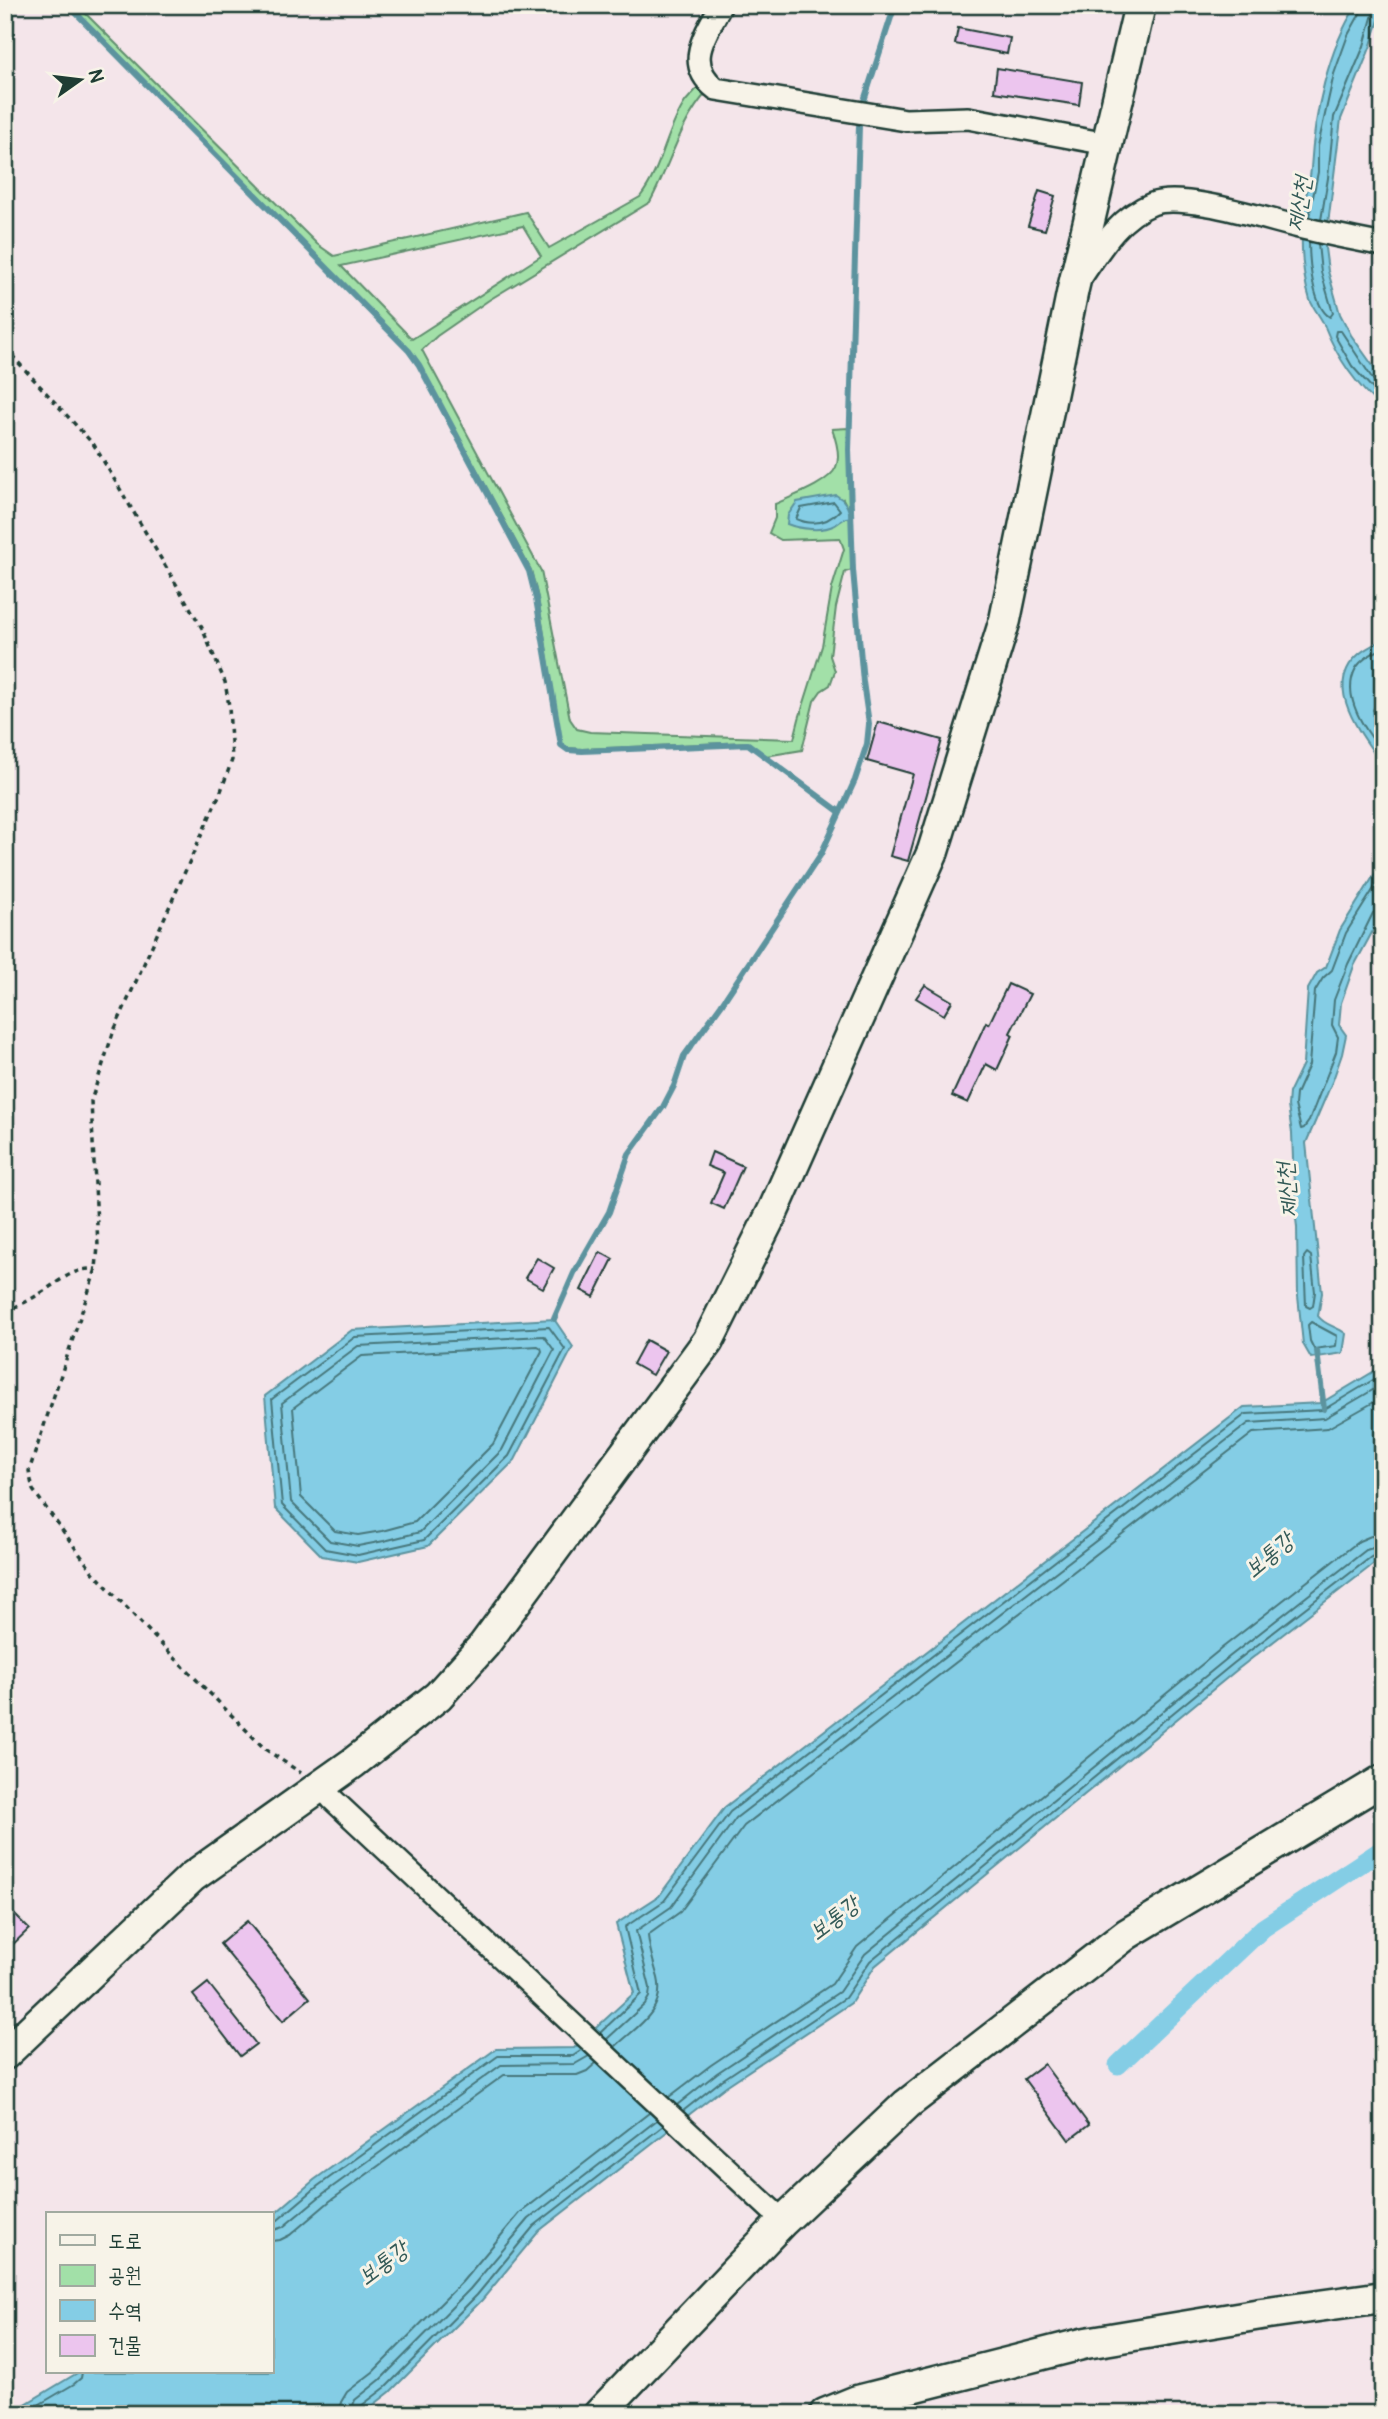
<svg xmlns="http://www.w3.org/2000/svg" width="1388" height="2419" viewBox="0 0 1388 2419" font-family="Pangolin,'Poor Story',sans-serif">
  <rect width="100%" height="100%" fill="#f4e5ea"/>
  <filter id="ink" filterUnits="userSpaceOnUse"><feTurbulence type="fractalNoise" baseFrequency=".0143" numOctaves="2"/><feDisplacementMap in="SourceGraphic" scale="14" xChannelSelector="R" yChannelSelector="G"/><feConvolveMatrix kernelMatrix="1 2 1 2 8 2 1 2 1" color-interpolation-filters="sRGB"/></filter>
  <g filter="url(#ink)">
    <!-- green -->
    <path fill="#a2e0a8" stroke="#608e6e" stroke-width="2" fill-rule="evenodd" d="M70,5h7l240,239 17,12 192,-44 23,36 91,-51c22,-28 26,-67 45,-95 5,-6 10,-11 15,-17l7,7c-28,31 -37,74 -57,110l-161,98 -52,36 -15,14 119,221 29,148 7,10 13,3 204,7 5,-20 23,-73 10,-58 12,-39 -4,-11 -59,2 -12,-7 6,-15v-14c15,-7 55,-21 61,-37 5,-11 0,-27 -4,-38l16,-1 1,82 -6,-11 -31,30c13,-1 22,-1 30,-11l8,-1 2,53 -7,2 -9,35 -6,49 5,15 -5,14 -9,6 -7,10 -12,49 -36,6 -18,-14 -166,7 -14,-1 -6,-3 -24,-147 -7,-28 -111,-206 -10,-14zM523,226l18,30 -129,83 -71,-73z"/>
    <!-- water -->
    <g fill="#84cde5" stroke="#5c939e" stroke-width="2">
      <path d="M1357,5h26v3l-13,40 -29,71 -16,129 3,23 12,43 11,21 32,45v29c-27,-24 -45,-49 -58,-82 -3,-9 -11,-17 -15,-27 -8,-25 -9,-54 -8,-80 1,-18 8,-35 9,-52 3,-52 17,-120 46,-163z"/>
      <path d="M836,495c9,5 13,12 14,22 -8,1 -9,5 -15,8 -13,7 -35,4 -48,-1l1,-9 9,-13z"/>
      <path d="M1383,640v51l-10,19 10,15v41c-19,-29 -63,-79 -24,-112 7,-6 16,-10 24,-14z"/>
      <path d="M1383,861v51l-29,54 -13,37 -2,22 7,10 -4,19 -9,26 -27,63 16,150 -4,23c7,10 19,10 28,18l-3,19 -32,5 -8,-14 -5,-48 -1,-69 -2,-16 -3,-78 -4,-27 1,-13 14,-29 5,-75 9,-16 9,-6 14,-37z"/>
      <polygon points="554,1319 573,1347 515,1460 428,1546 358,1562 322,1556 275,1508 265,1396 352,1330"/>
      <polygon points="1383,1366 1383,1559 1375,1563 1238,1669 875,1966 851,2003 726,2086 539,2231 482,2300 390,2392 362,2414 9,2414 79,2372 271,2372 271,2217 314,2180 496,2049 574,2048 634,1993 616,1924 659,1896 725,1807 1244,1407 1321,1403"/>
    </g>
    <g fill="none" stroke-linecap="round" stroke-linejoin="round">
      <!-- shore -->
      <g stroke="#47777b" stroke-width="2">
        <polyline points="1309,217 1318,172 1318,146 1334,74 1348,35 1362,10 1362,5"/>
        <polyline points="1321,220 1328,178 1334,117 1364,46 1373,14 1377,9 1383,9"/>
        <path d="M1309,242c0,19 4,66 21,75l3,-4 -12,-41 -3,-28"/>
        <polyline points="1383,384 1374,381 1341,331 1336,331 1335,336 1352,366 1383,400"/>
        <path d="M834,502l6,8c-12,13 -27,16 -44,9l5,-11z"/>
        <path d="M1383,648c-9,5 -21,10 -27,20 -16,29 10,63 27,85"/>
        <polyline points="1383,874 1346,933 1332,970 1323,978 1315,991 1309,1065 1296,1094 1295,1105 1301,1129 1304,1128 1309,1121 1336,1052 1338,1037 1332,1025 1334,1000 1348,964 1373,913 1377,910 1383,909"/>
        <polygon points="1307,1253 1311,1256 1315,1292 1313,1306 1310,1308 1306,1306 1304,1257"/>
        <polygon points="1311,1322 1337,1336 1336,1346 1314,1349 1310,1341 1308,1325"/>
        <polygon points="549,1327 565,1349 509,1456 424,1540 358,1555 325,1549 282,1505 272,1399 355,1337"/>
        <polygon points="544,1336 554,1350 502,1450 420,1532 384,1541 358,1546 330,1541 291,1502 282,1403 358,1346"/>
        <polygon points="538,1346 541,1348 542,1351 493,1444 415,1522 382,1531 358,1535 335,1531 301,1497 293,1408 362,1356"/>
        <polyline points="600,2033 641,1994 625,1927 664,1901 730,1812 1246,1414 1323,1410 1383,1374"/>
        <polyline points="607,2039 645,2004 649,1997 650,1988 636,1931 671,1907 736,1818 1249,1423 1325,1418 1383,1384"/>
        <path d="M615,2047c21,-20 51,-36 43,-69 -4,-14 -9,-29 -10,-43l32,-23 64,-86 509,-393 75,-5 55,-31"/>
        <polyline points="669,2097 711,2065 832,1984 857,1947 1222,1648 1359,1541 1371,1536 1383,1534"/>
        <polyline points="677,2105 717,2073 839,1992 865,1954 1229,1657 1366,1550 1383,1545"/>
        <polyline points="683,2111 722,2080 845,1998 870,1961 1234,1663 1371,1557 1383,1553"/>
        <polyline points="271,2222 278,2220 318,2186 498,2056 573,2056 582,2050"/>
        <polyline points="271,2231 283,2227 324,2193 501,2065 575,2064 589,2056"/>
        <polyline points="271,2241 280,2240 290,2235 330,2201 504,2075 577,2075 587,2071 596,2063"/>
        <polyline points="23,2414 74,2384 81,2378 82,2372"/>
        <polyline points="339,2414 341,2402 347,2392 373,2372 462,2282 520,2213 649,2113"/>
        <polyline points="350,2414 355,2400 380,2380 470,2289 529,2219 657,2120"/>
        <polyline points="359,2414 361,2406 386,2387 477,2295 534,2226 663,2126"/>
      </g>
      <!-- stream -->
      <g stroke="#5c939e" stroke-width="6">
        <polyline points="68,5 409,351 419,365 529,571 536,599 561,745 568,750 582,751 748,744 840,812"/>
        <polyline points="862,107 895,5"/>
        <polyline points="554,1319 574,1273 609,1212 629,1154 663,1107 674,1086 684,1056 721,1005 821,854 855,780 867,744 869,724 863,682 853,570 849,450 859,126"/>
        <polyline points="1317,1351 1324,1409"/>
      </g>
      <!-- canal -->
      <polyline stroke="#84cde5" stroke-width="19" points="1118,2065 1263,1928 1383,1849"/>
    </g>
    <!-- building -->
    <g fill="#ecc5ee" stroke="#1f3d34" stroke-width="2">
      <polygon points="958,28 1010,38 1007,54 955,44"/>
      <polygon points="997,68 1082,82 1079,105 994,92"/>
      <polygon points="1039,191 1055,196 1045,230 1028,226"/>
      <polygon points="878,722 942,740 908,861 890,856 913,774 867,761"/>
      <polygon points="1008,984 1030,994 1010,1033 1013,1035 997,1070 986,1064 968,1103 952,1096 986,1022 989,1024"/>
      <polygon points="925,985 952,1001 944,1015 916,998"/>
      <polygon points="712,1152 743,1166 724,1209 711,1203 724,1173 707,1166"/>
      <polygon points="600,1252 613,1259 594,1297 581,1290"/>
      <polygon points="537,1258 554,1268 543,1288 525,1278"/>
      <polygon points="646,1340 666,1351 652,1375 633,1364"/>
      <polygon points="5,1905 29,1929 5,1952"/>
      <polygon points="247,1921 310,1998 283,2021 220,1944"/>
      <polygon points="208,1983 256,2044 240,2056 193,1995"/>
      <polygon points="1044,2064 1089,2125 1069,2140 1024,2079"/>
    </g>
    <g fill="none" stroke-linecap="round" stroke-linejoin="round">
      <defs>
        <g id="street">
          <path d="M721,5c-15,29 -38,58 -5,84l190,31 62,-2 139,26"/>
          <path d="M1082,276c19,-28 37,-59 70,-72 30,-12 113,15 147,23 28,7 56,12 84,18"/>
          <polyline points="321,1786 332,1799 783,2221"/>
        </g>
        <g id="secondary">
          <polyline points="5,2054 192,1877 353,1763 438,1696 484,1645 708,1341 774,1209 933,851 1005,620 1073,289 1140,5"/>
          <polyline points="599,2414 783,2221 907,2104 1127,1934 1383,1780"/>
          <polyline points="825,2414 857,2401 1086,2343 1261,2314 1383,2297"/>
        </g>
      </defs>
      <!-- street casing -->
      <use href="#street" stroke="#1f3d34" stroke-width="26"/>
      <!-- secondary casing -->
      <use href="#secondary" stroke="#1f3d34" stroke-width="35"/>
      <!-- path -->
      <g stroke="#1f3d34" stroke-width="3.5" stroke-dasharray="5 5" stroke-linecap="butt">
        <polyline points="5,348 94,445 202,628 225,682 229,706 232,760 221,791 113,1033 91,1101 98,1246 96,1269 29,1471 33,1490 92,1571 162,1645 265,1749 301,1773"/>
        <path d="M5,1312c10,-5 21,-10 31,-16 19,-11 36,-29 60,-27"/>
      </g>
      <!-- street -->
      <use href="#street" stroke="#f7f3e8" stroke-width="21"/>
      <!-- secondary -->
      <use href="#secondary" stroke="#f7f3e8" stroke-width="30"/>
    </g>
  </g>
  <g text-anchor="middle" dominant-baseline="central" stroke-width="6" stroke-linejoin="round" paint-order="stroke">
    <!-- water labels -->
    <g font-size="23" font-style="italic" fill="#335a57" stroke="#f7f3e8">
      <text transform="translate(1299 204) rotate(-81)">제산천</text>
      <text transform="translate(1287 1190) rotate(-95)">제산천</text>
      <text transform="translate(1269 1555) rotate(-40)">보통강</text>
      <text transform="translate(834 1918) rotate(-37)">보통강</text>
      <text transform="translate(383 2263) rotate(-37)">보통강</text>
    </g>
  </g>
  <!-- margin -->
  <rect width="1388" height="2419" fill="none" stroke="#f7f3e8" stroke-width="28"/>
  <rect x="14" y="14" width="1360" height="2391" fill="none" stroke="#1f3d34" stroke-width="2.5" filter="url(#ink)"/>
  <!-- legend -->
  <rect x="46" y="2212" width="228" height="161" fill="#f7f3e8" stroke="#a1aaa0" stroke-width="2"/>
  <rect x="60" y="2235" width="35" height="10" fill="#f7f3e8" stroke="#a1aaa0" stroke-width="2"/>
  <text x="108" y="2248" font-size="21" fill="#1f3d34">도로</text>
  <rect x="60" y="2265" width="35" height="21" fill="#a2e0a8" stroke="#a1aaa0" stroke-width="2"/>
  <text x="108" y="2282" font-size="21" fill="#1f3d34">공원</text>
  <rect x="60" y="2300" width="35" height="21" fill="#84cde5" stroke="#a1aaa0" stroke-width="2"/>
  <text x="108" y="2318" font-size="21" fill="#1f3d34">수역</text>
  <rect x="60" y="2335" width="35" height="21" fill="#ecc5ee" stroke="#a1aaa0" stroke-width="2"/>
  <text x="108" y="2352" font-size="21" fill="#1f3d34">건물</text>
  <!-- north arrow -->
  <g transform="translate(80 80) rotate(76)" stroke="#f7f3e8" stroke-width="5" paint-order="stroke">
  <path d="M0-5L12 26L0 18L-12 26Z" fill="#1f3d34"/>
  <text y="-10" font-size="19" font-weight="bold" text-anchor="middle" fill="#1f3d34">N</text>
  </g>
</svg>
